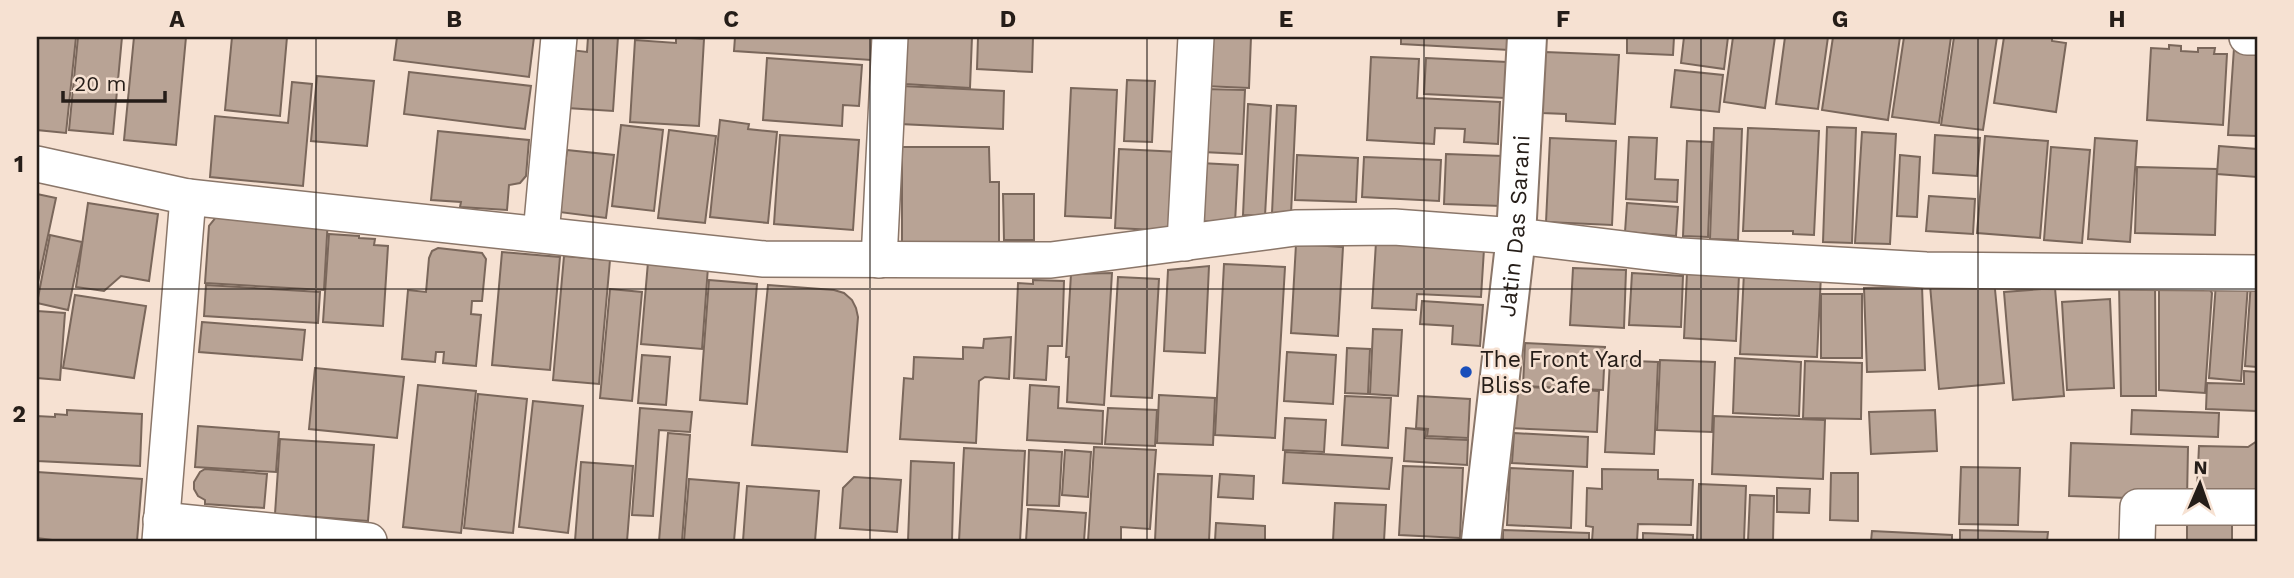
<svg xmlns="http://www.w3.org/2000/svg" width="2294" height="578" viewBox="0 0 2294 578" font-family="'Work Sans',sans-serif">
  <rect width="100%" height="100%" fill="#f6e1d2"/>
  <!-- building -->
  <g fill="#b8a395" stroke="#7a675b" stroke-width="2">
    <polygon points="37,37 76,37 66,133 37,130"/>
    <polygon points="78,37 122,37 113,134 69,130"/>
    <polygon points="134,37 186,37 176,145 124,140"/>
    <polygon points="232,37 287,37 280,116 225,110"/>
    <polygon points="397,37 534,37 529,77 394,60"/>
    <polygon points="588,37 618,37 613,111 567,108 571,50 587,52"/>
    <polygon points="676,37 704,39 699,126 630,122 635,40 676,43"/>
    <polygon points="735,37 872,37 871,60 734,51"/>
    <polygon points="907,37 972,37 970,88 905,84"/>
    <polygon points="978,37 1033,37 1032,72 977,69"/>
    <polygon points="1206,37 1251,37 1249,88 1204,86"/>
    <polygon points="1401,37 1509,37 1509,50 1401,44"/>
    <polygon points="1627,37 1674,37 1673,55 1627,53"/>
    <polygon points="1684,37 1728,37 1724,69 1681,63"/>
    <polygon points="1733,37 1775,37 1765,108 1724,102"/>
    <polygon points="1785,37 1828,37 1818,109 1776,104"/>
    <polygon points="1833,37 1900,37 1888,120 1822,110"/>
    <polygon points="1904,37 1951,37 1939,123 1892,117"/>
    <polygon points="1954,37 1997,37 1983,130 1941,125"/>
    <polygon points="2004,37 2052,37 2052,41 2066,43 2056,112 1994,103"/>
    <polygon points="2169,45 2181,46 2181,51 2198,52 2198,48 2215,48 2214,54 2227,54 2223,125 2147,120 2151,48 2169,49"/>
    <polygon points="2234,48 2257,50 2257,136 2228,135"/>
    <polygon points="1545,52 1619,55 1615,124 1566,121 1566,114 1542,113"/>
    <polygon points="1371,57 1419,59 1417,98 1500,102 1498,144 1464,142 1465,129 1435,128 1434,144 1367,140"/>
    <polygon points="767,58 862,65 859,106 843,105 842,126 763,120"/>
    <polygon points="1426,58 1507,62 1505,98 1424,94"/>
    <polygon points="1675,70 1723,75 1719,112 1671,107"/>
    <polygon points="409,72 531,86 525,129 404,114"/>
    <polygon points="317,76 374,81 367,146 311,141"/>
    <polygon points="1127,80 1155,81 1152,142 1124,141"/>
    <polygon points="292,82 312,84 303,186 210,177 215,116 288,123"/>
    <polygon points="902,86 1004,91 1003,129 900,124"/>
    <polygon points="1071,88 1117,90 1111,218 1065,216"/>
    <polygon points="1205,89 1245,90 1242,154 1203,152"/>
    <polygon points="1248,104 1271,106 1265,216 1243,215"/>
    <polygon points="1277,105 1296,106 1291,214 1272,213"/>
    <polygon points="720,120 749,124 748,129 777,132 768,223 710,217"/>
    <polygon points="621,125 663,130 654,211 612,206"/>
    <polygon points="1827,127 1856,128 1852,243 1823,242"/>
    <polygon points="1714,128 1742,129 1738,240 1710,239"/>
    <polygon points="1748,128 1819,131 1814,235 1793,234 1793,231 1743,231"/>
    <polygon points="669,130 716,136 705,223 658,218"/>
    <polygon points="438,131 529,140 526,176 520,183 509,185 507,210 460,207 461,202 431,200"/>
    <polygon points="1862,132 1896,134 1890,244 1855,243"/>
    <polygon points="780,135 859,140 853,230 774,224"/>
    <polygon points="1935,135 1980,138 1977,176 1933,173"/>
    <polygon points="1985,136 2048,141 2040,238 1977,233"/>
    <polygon points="1629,137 1657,138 1655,179 1678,180 1677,202 1626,199"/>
    <polygon points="1550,138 1616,141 1612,225 1546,222"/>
    <polygon points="2095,138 2137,141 2130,242 2088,239"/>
    <polygon points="1687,141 1712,142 1708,237 1683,236"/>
    <polygon points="2219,146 2257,149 2257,177 2217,174"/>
    <polygon points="902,147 989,147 990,182 999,182 999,243 902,243"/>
    <polygon points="2051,147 2090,150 2082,243 2044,240"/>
    <polygon points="1119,149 1180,152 1176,231 1115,228"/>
    <polygon points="567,150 614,155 606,218 559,212"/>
    <polygon points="1446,154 1503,156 1501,206 1444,204"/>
    <polygon points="1297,155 1358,158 1356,202 1295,200"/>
    <polygon points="1900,155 1920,157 1917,217 1897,216"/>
    <polygon points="1364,157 1441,160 1439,201 1362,197"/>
    <polygon points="1200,163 1238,165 1235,223 1197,221"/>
    <polygon points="2137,167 2217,169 2215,235 2135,233"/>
    <polygon points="37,194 56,198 37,287"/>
    <polygon points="1003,194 1034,194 1034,240 1004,240"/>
    <polygon points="1929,196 1975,199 1973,234 1926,231"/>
    <polygon points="88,203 158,214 149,281 121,276 104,291 76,287"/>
    <polygon points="1627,203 1678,207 1676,236 1625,232"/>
    <polygon points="221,211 328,218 324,290 205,283 209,226"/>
    <polygon points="329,234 359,236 359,238 375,239 374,245 388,246 383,326 323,322"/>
    <polygon points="50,235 82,242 68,310 37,303"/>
    <polygon points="1376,242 1484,249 1481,297 1417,294 1416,310 1372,308"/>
    <polygon points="1296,244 1343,247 1338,336 1291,333"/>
    <polygon points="438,248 482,253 486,259 482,301 472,301 471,314 481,315 476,366 443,363 444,352 436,352 435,362 402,359 408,290 426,292 429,258 432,251"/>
    <polygon points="502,252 560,257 550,370 492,365"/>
    <polygon points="564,256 610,260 599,384 553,380"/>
    <polygon points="648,262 708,267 702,349 641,344"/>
    <polygon points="1224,264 1285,267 1275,438 1215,435"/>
    <polygon points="1209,266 1205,353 1164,351 1168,270"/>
    <polygon points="1573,268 1626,270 1624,328 1570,325"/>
    <polygon points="1687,272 1739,275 1736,341 1684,338"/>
    <polygon points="1744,272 1821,275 1817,357 1740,354"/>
    <polygon points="1112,273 1104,405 1067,402 1069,357 1066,357 1071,274"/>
    <polygon points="1632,273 1683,276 1681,327 1629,325"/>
    <polygon points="1118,277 1159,279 1152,398 1111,396"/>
    <polygon points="1994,279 2004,383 1939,389 1930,285"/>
    <polygon points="709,280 757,284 747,404 700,400"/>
    <polygon points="1033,280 1064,281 1062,346 1048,346 1046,380 1014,378 1018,283 1033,284"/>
    <polygon points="2251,282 2257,282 2257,367 2245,366"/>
    <polygon points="2119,283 2155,283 2156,396 2121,396"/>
    <polygon points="2216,283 2248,285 2241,381 2209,378"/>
    <polygon points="206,285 320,292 318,323 204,316"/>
    <polygon points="768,285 834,290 844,293 852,300 856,308 858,317 847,452 752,445"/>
    <polygon points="1922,286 1925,370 1867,372 1864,288"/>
    <polygon points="2208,287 2212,293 2205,393 2159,390 2159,290"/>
    <polygon points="2055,288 2064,396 2013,400 2004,292"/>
    <polygon points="610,289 642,292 632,401 600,398"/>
    <rect x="1821" y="294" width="41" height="64"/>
    <polygon points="75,295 146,306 134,378 63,368"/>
    <polygon points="2110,299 2114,388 2067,390 2062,302"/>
    <polygon points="1422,301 1483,305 1480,346 1452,344 1453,326 1420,324"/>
    <polygon points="37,311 65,313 60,380 37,378"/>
    <polygon points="202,322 305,330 302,360 199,352"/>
    <polygon points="1373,329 1402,330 1398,396 1370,394"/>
    <polygon points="1011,337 1009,379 985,377 979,381 976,443 900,439 904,378 913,379 914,357 963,359 963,347 983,348 984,339"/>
    <polygon points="1525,343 1605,347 1603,390 1523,386"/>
    <polygon points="1347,348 1370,349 1368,394 1345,393"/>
    <polygon points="1287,352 1336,355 1333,404 1284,401"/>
    <polygon points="642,355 670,357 666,405 638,403"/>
    <polygon points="1735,358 1801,362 1799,416 1733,413"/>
    <polygon points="1610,360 1658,362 1654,454 1605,452"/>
    <polygon points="1660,360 1715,362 1712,432 1657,430"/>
    <polygon points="1805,361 1862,363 1861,419 1803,418"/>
    <polygon points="315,368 404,377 397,438 309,429"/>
    <polygon points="2244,371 2257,372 2257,411 2206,409 2207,383 2244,384"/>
    <polygon points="418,385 476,391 461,533 403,527"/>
    <polygon points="1030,385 1059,387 1058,408 1103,411 1102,444 1027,440"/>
    <polygon points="1512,386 1599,391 1597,432 1509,428"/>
    <polygon points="478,394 527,399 513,533 464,528"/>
    <polygon points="1159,395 1215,398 1213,445 1157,443"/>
    <polygon points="1345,396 1391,398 1388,448 1342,445"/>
    <polygon points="1418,396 1470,399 1468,438 1427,436 1428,429 1416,428"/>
    <polygon points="533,401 583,406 568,533 519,527"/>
    <polygon points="640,408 692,412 690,432 659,430 653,516 632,515"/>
    <polygon points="1108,408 1157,410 1155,446 1105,444"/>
    <polygon points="67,410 142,414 140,466 37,461 37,416 55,417 55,414 67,415"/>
    <polygon points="1935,410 1937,451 1871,454 1869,412"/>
    <polygon points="2132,410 2219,413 2218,437 2131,434"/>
    <polygon points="1714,416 1825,420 1823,479 1712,474"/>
    <polygon points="1285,418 1326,420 1324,452 1283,450"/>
    <polygon points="198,426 279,432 276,472 195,467"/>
    <polygon points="1406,428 1426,430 1425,438 1468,440 1467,465 1404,461"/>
    <polygon points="668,433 690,435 682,541 659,541"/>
    <polygon points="1514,433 1588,437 1587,467 1512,463"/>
    <polygon points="280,439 374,445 368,521 275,514"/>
    <polygon points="2257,441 2257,500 2199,495 2197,489 2199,446 2248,447"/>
    <polygon points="2071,443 2188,447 2187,500 2069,496"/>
    <polygon points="1094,447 1156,450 1150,529 1121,527 1121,541 1088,541"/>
    <polygon points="964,448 1025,451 1020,541 959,541"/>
    <polygon points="1029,450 1062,452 1059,506 1027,505"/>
    <polygon points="1065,450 1091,452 1088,497 1062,495"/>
    <polygon points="1285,452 1392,458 1389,489 1283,483"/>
    <polygon points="911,461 954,463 952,541 908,541"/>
    <polygon points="581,462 633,466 627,541 575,541"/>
    <polygon points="1403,466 1463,468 1460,538 1399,535"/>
    <polygon points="1961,467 2020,468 2018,525 1959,524"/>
    <polygon points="1510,468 1573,471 1571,528 1507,525"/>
    <polygon points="205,469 267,474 264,508 205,504 205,500 198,496 194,489 194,482 200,472"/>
    <polygon points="1602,469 1658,470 1658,479 1693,480 1691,525 1638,524 1637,541 1592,541 1593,527 1586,526 1587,488 1602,489"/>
    <polygon points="37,472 142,479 137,541 60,541 37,538"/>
    <polygon points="1831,473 1858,473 1858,521 1830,520"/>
    <polygon points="1158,474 1212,476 1209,541 1155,541"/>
    <polygon points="1220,474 1254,476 1253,499 1218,497"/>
    <polygon points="854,477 901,480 897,532 840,528 843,488"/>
    <polygon points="689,479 739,483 734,541 684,541"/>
    <polygon points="1699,484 1746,486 1744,541 1697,541"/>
    <polygon points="747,486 819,491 815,541 743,541"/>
    <polygon points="1777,488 1810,489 1809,513 1777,512"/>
    <polygon points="1750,495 1774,496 1773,541 1748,541"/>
    <polygon points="1335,503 1386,505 1384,541 1333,541"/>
    <polygon points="1028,509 1086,513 1084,541 1026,541"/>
    <polygon points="2187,522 2232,523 2232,541 2187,541"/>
    <polygon points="1216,523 1265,526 1265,541 1215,541"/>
    <polygon points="1503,530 1589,533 1589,541 1503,541"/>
    <polygon points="1960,530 2048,532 2047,541 1960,541"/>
    <polygon points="1872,531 1952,535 1952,541 1871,541"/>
    <polygon points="1643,533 1693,535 1693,541 1643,541"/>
  </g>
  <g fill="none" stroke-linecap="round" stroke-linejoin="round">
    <defs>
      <g id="street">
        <polyline points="2247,37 2257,37"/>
        <polyline points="37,164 188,197 764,259 1051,260 1295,228 1394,227 1516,236 1681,256 1926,270 2257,273"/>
        <polyline points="541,234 559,37"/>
        <polyline points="1185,243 1196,37"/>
        <polyline points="879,260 890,37"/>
        <polyline points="161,520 369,541"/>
        <polyline points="160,541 188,197"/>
        <polyline points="2137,541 2138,507 2257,507"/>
      </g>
      <g id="secondary">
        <path id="s1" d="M1481,541l35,-305 11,-199"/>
      </g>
    </defs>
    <!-- street casing -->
    <use href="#street" stroke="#8a7669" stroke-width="38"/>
    <!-- secondary casing -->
    <use href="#secondary" stroke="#8a7669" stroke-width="42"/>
    <!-- street -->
    <use href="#street" stroke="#fff" stroke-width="35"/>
    <!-- secondary -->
    <use href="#secondary" stroke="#fff" stroke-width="38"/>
  </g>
  <!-- grid -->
  <path fill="none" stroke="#251d18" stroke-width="2" stroke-opacity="0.55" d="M316,37v504M593,37v504M870,37v504M1147,37v504M1424,37v504M1701,37v504M1978,37v504M37,289h2220"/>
  <!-- markers -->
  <circle fill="#194ebb" stroke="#f6e1d2" stroke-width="2.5" cx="1466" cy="372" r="7"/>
  <g text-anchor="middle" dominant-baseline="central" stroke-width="5" stroke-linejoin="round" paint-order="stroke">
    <!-- street labels -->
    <g font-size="23" fill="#251d18" stroke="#f6e1d2">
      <text stroke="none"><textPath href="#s1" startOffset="317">Jatin Das Sarani</textPath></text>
    </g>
    <!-- poi labels -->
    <g font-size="23" fill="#251d18" stroke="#f6e1d2" text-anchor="start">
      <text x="1480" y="359">The Front Yard<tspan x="1480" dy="26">Bliss Cafe</tspan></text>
    </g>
  </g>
  <!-- border -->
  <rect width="2294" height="578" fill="none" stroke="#f6e1d2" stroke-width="77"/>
  <!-- north arrow -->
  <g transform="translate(2200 484) rotate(2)" stroke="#f6e1d2" stroke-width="5" paint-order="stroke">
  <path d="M0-5L12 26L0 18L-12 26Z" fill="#251d18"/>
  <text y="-10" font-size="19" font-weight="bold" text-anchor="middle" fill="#251d18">N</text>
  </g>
  <!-- scale -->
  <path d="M63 91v10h102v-10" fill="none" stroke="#251d18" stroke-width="3.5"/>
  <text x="74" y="91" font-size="21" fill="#251d18" stroke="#f6e1d2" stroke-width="5" paint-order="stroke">20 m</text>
  <rect x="38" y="38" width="2218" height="502" fill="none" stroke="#251d18" stroke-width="2.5"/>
  <g font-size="23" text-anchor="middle" font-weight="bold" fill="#251d18">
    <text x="177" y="27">A</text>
    <text x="454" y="27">B</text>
    <text x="731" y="27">C</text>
    <text x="1008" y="27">D</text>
    <text x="1286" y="27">E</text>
    <text x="1563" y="27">F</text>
    <text x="1840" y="27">G</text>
    <text x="2117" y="27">H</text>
    <text x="19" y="172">1</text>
    <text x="19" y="422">2</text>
  </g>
</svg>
